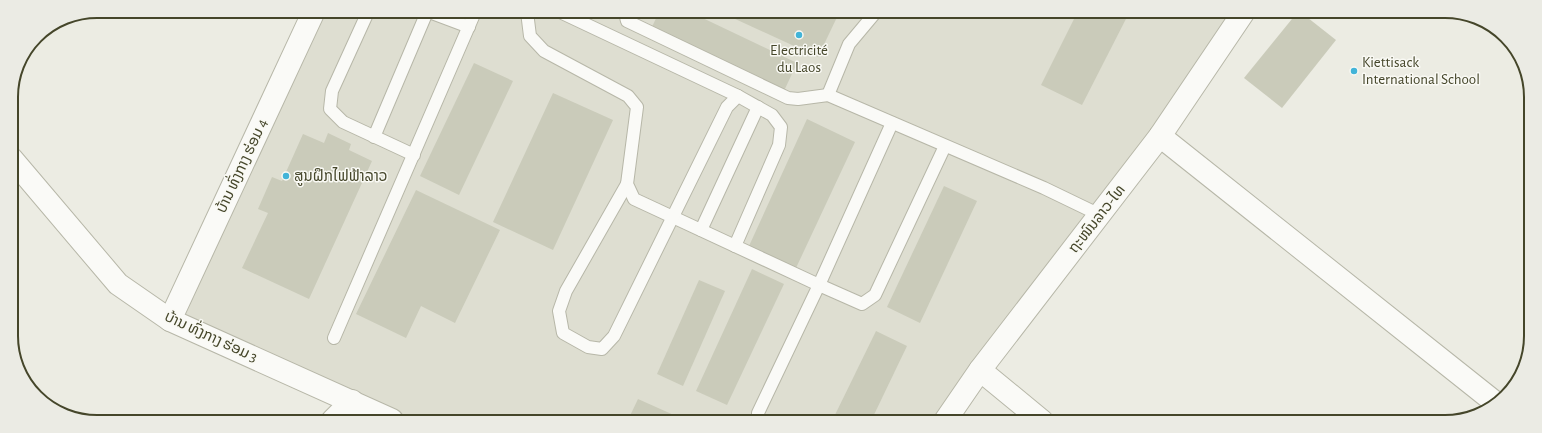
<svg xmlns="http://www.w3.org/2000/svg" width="1542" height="433" viewBox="0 0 1542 433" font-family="'Alegreya Sans','Noto Sans Lao',sans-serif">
  <rect width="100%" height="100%" fill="#ecece3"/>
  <!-- built -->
  <polygon fill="#deded1" points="322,11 1240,13 935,421 404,420 179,317"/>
  <!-- building -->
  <g fill="#cacbba">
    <polygon points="659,12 690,12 797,63 784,91 651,29"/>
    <polygon points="720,12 839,13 818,57"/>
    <polygon points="1077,13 1129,13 1082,105 1041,85"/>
    <polygon points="1296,14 1303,14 1336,40 1282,108 1244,78"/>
    <polygon points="474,63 513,81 459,195 420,176"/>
    <polygon points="553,93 613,120 553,250 493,222"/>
    <polygon points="807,119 855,142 796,268 749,246"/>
    <polygon points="328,133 351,144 349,150 372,161 309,299 242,268 268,213 258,209 272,177 282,181 303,134 324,143"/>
    <polygon points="944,186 977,201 920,323 887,307"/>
    <polygon points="416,190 500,230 455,323 421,306 406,338 356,314"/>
    <polygon points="752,269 784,284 727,405 696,391"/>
    <polygon points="699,280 725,291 683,386 657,374"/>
    <polygon points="876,331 907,346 871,421 832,421"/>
    <polygon points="638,399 685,420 628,420"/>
  </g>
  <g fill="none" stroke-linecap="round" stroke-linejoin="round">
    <defs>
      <g id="service">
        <polyline points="368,12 332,91 330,109 343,122 414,155"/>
        <polyline points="429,12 469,27"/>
        <polyline points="527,12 530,36 544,51 628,96 637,107 627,184 634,199 819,285 758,413"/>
        <polyline points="560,12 738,96"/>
        <polyline points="627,12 626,17 627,21 788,98 798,99 828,95 1044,188 1100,215"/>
        <polyline points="828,95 849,44 875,13"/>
        <polyline points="892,123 819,285 862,304 875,295 945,146"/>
        <polyline points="374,137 427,12"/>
        <polyline points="627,184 566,291 559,311 563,333 588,347 602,349 614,336 727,107 738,96 772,115 781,127 779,145 735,246"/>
        <polyline points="701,230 758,107"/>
        <polyline points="334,338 475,12"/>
      </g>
      <g id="minor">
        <polyline points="1160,136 1497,404"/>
        <polyline points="12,159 118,284 170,320 392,420"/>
        <polyline points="170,320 314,11"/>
        <polyline points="980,370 1042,421"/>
        <polyline points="333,420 352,401"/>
      </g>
      <polyline id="tertiary" points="945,421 980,370 1160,136 1243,13"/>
    </defs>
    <!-- service casing -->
    <use href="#service" stroke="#b7b7a8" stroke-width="14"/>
    <!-- minor casing -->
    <use href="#minor" stroke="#b7b7a8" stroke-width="24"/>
    <!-- tertiary casing -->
    <use href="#tertiary" stroke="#b7b7a8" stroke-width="24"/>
    <!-- path -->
    <polyline stroke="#c7c8be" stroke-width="2.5" stroke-dasharray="3 3" stroke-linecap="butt" points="1157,13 1164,17"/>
    <!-- service -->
    <use href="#service" stroke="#fafaf7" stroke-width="12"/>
    <!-- minor -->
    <use href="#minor" stroke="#fafaf7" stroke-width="22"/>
    <!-- tertiary -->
    <use href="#tertiary" stroke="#fafaf7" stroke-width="22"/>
  </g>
  <!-- markers -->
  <g fill="#42b4d8" stroke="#f9f9f4" stroke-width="1.5">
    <circle cx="799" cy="35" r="4"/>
    <circle cx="1354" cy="71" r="4"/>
    <circle cx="286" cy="176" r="4"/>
  </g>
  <g text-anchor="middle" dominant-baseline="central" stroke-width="3" stroke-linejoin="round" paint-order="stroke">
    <!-- poi labels -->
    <g font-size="15" fill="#45462a" stroke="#f9f9f4" text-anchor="start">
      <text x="799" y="50" text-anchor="middle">Electricité<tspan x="799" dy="17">du Laos</tspan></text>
      <text x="1362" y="62">Kiettisack<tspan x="1362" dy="17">International School</tspan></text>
      <text x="294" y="176">ສູນຝຶກໄຟຟ້າລາວ</text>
    </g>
    <!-- street labels -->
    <g font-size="15" fill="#45462a" stroke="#f9f9f4">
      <text transform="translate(242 166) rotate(-65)">ບ້ານ ທົ່ງກາງ ຮ່ອມ 4</text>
      <text transform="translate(1097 219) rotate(-52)">ຖະໜົນລາວ-ໄທ</text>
      <text transform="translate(211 337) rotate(25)">ບ້ານ ທົ່ງກາງ ຮ່ອມ 3</text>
    </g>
  </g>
  <!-- crop -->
  <path d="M0 0H1542V433H0ZM97 18H1445A79 79 0 0 1 1524 97V336A79 79 0 0 1 1445 415H97A79 79 0 0 1 18 336V97A79 79 0 0 1 97 18Z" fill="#ebebe4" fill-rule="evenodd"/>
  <path fill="none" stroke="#45462a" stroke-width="2" d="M97 18H1445A79 79 0 0 1 1524 97V336A79 79 0 0 1 1445 415H97A79 79 0 0 1 18 336V97A79 79 0 0 1 97 18Z"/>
</svg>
